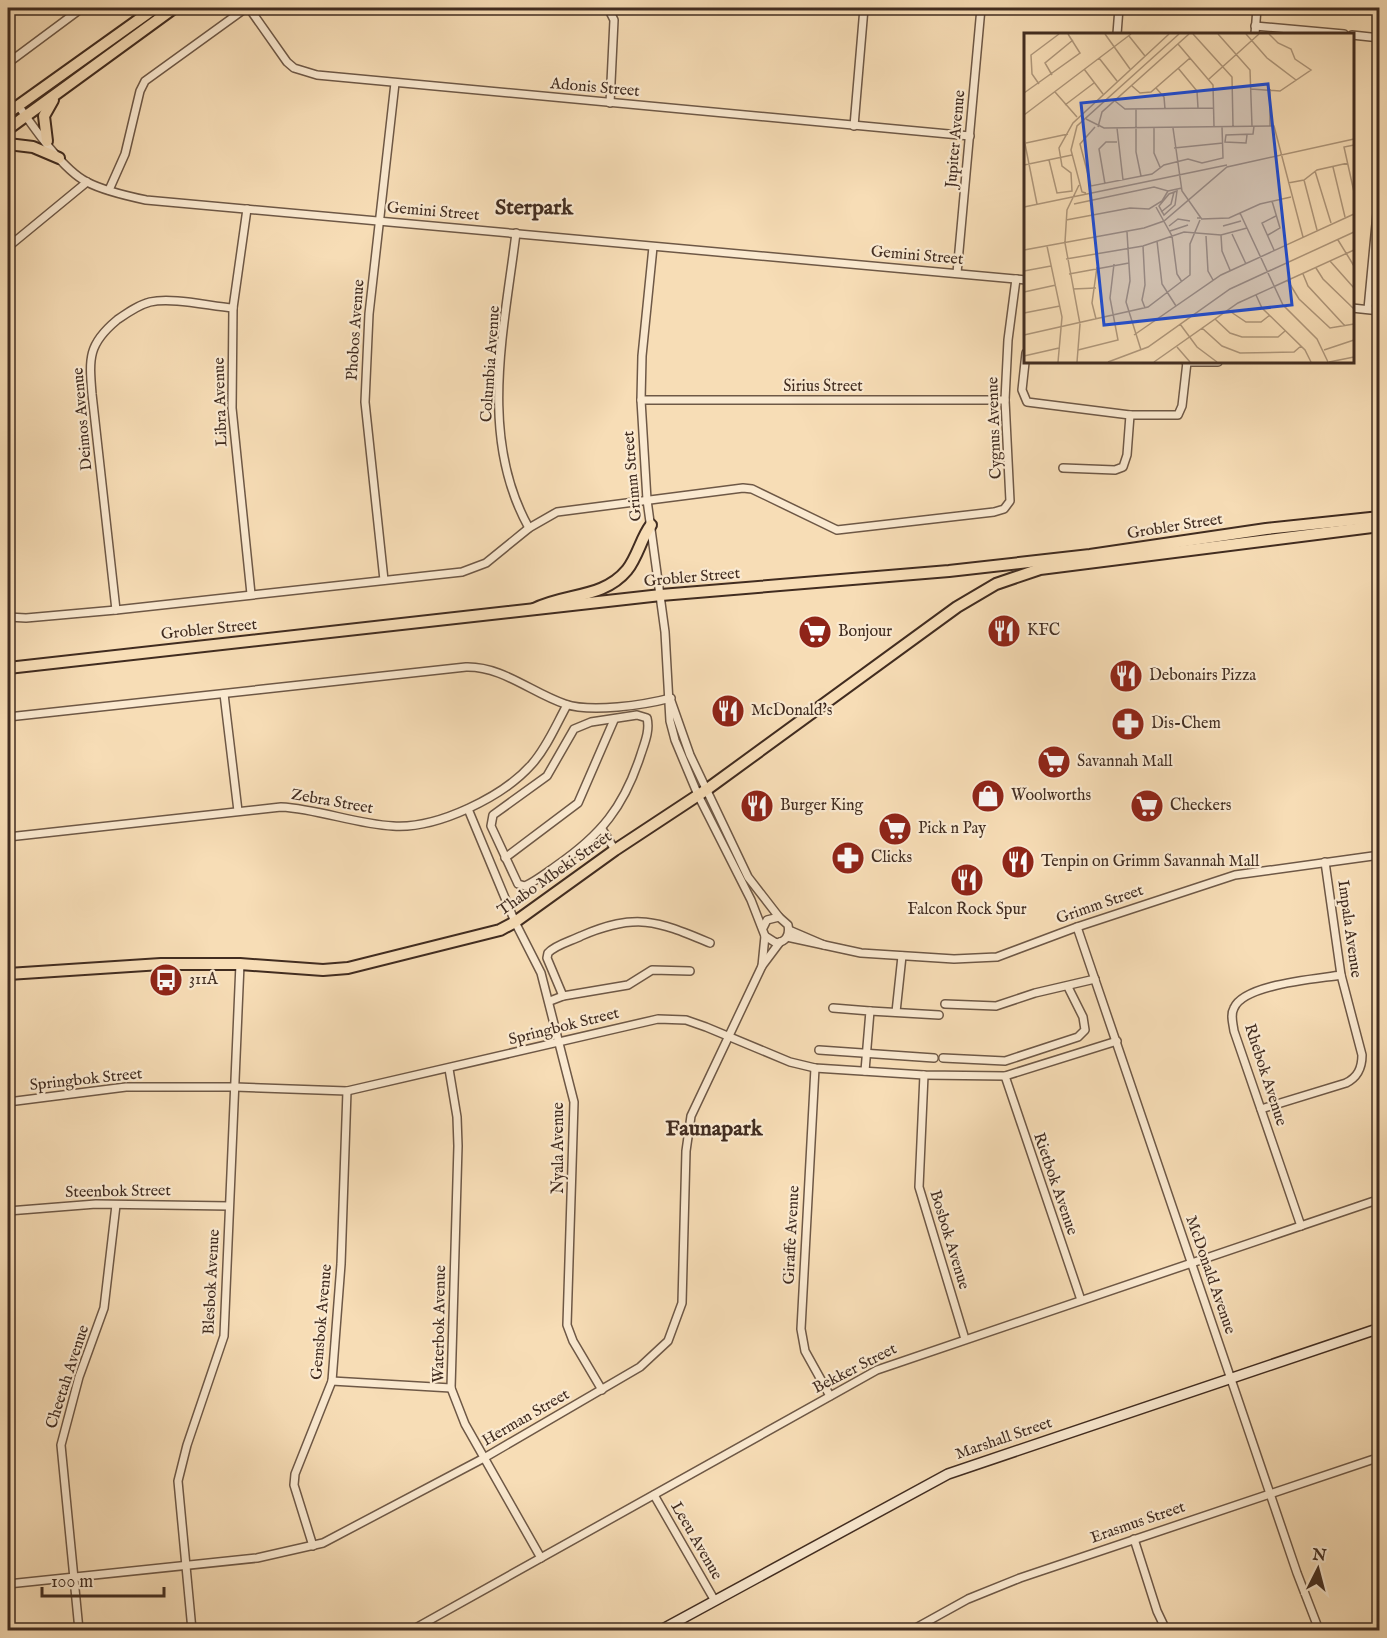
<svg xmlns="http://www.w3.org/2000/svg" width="1387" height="1638" viewBox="0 0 1387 1638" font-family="'IM FELL English',serif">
  <rect width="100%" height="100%" fill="#f7ddb6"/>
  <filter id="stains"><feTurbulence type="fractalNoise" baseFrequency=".00333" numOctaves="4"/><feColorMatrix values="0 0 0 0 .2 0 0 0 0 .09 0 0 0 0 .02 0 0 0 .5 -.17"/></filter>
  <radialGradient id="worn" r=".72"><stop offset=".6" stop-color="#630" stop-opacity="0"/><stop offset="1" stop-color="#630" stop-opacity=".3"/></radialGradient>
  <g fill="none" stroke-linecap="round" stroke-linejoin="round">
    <defs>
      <g id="street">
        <polyline points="249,8 287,62 294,68 317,75 970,136"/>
        <polyline points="608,8 614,20 610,103"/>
        <polyline points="1255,26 1344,34"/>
        <polyline points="1117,34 1119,8"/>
        <polyline points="1255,34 1257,8"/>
        <polyline points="1352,35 1380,38"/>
        <polyline points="8,63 82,8"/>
        <path d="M18,105c16,23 45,65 69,77 17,9 40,14 59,18l880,80"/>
        <polyline points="854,126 864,8"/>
        <polyline points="109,190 125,154 140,91 145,81 246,8"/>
        <polyline points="247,209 233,308 232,408 251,594"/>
        <path d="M516,233c-12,98 -38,204 13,295"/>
        <polyline points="8,247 87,182"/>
        <path d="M653,247l-11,109 -1,44 6,100 18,132 5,89 5,19 23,55 53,105 14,36 11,7c10,-1 14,-8 12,-18l-9,-8 -12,3 -4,8"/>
        <polyline points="957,273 981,8"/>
        <polyline points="1352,308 1380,311"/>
        <polyline points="1368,309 1380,182"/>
        <polyline points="1026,353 1022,390 1027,402 1130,415 1178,415 1182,406 1187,362"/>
        <polyline points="1186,362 1218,362"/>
        <polyline points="641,400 1005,400"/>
        <polyline points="1063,468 1115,470 1123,467 1127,455 1130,415"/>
        <polyline points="384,580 365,402 369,314 395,83"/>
        <path d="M116,610l-24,-216c-3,-36 -4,-50 25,-74 10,-7 21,-15 33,-18 22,-5 59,4 83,6"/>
        <polyline points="8,617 26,618 116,610 462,572 486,563 529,528 557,512 743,488 752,489 837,530 994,512 1004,509 1010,501 1005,400 1008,340 1016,279"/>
        <polyline points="224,694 238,811"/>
        <polyline points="671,701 690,755 748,877 779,917"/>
        <path d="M637,715l10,3c3,12 -2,24 -6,36 -17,53 -40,81 -85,112 -10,7 -20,15 -31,20l-7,-2 -27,-58 2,-11 54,-39 27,-47 17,-7z"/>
        <path d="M8,717l458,-50c36,-1 66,26 99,37 26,9 79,1 106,-6"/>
        <polyline points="468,809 515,922 541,973 574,1102 567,1325 573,1341 602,1390"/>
        <polyline points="602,829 615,850"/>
        <path d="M8,837l273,-30c38,2 74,17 112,19 44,3 110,-29 139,-62 15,-17 24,-39 35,-59"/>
        <polyline points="505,858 578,803 614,720"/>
        <polyline points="1077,927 1297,1573 1319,1630"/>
        <polyline points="789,930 824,945"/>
        <polyline points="787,937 861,953 954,959 997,957 1077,927 1235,875 1380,855"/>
        <polyline points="762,966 765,936"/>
        <path d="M563,996l-16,-38 1,-5c7,-8 23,-12 33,-17 56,-24 76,-15 129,7"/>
        <polyline points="550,1001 563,996 628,985 652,970 690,971"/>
        <polyline points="945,1004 996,1006 1035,993 1095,979"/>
        <polyline points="833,1008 870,1011 865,1071"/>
        <polyline points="870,1011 939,1015"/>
        <polyline points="896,1012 902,956"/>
        <polyline points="819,1050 934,1058"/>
        <polyline points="943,1058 1005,1061 1078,1037 1085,1030 1083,1017 1068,987"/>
        <polyline points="815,1068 801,1329 805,1351 830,1396"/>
        <polyline points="449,1069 457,1117 458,1146 451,1388 465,1424 541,1558"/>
        <polyline points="924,1075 919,1187 965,1339"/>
        <polyline points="1005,1076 1081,1300"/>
        <polyline points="8,1102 126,1087 235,1087 347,1091 658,1019 686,1020 706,1027 790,1062 815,1068 924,1075 1005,1076 1117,1041"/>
        <path d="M1261,1109l85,-26c12,-6 16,-15 16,-28l-21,-80 -16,-113"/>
        <polyline points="8,1211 96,1204 229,1206"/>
        <path d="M1301,1226l-67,-195c-1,-8 -4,-16 0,-23 10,-24 83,-29 107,-33"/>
        <polyline points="332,1381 451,1388"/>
        <polyline points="654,1495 715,1601"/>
        <polyline points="1134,1539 1157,1611 1166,1630"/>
        <polyline points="313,1546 294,1485 295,1474 332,1381 341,1264 347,1091"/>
        <polyline points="8,1584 257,1558 323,1543 484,1458 640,1367 668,1341 682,1303 686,1151 691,1116 762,966 780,942"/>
        <polyline points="79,1630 61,1445 79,1377 104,1308 116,1205"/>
        <polyline points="192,1630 178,1481 187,1445 224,1336 240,964"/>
        <polyline points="412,1630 877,1370 1380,1199"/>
        <polyline points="912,1630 968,1599 1020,1578 1380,1457"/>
      </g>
      <polyline id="secondary" points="661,1630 948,1474 1380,1328"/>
      <g id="primary">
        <polyline points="8,113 155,8"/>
        <polyline points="8,129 174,8"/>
        <polyline points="47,141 44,116 53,100"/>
        <polyline points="8,144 33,147 59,158"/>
        <path d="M534,609c31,-16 69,-10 93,-39 11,-14 14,-32 24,-45"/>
        <polyline points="8,668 661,595 949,571 1090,555 1266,529 1380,517"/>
        <polyline points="8,974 161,964 240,964 323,970 348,968 500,930 515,922 615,850 706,790 957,607 996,584 1040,569 1380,526"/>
      </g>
    </defs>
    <!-- street casing -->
    <use href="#street" stroke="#6e5846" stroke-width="10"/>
    <!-- secondary casing -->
    <use href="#secondary" stroke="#412c20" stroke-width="12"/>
    <!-- primary casing -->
    <use href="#primary" stroke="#412c20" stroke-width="14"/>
    <!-- street -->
    <use href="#street" stroke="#fae9d0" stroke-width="7"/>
    <!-- secondary -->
    <use href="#secondary" stroke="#fae9d0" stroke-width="9"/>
    <!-- primary -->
    <use href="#primary" stroke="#f7ddb6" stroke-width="10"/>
  </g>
  <!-- icons -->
  <defs>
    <symbol id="restaurant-disc" viewBox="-11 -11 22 22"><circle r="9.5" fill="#8f2418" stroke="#fae9d0"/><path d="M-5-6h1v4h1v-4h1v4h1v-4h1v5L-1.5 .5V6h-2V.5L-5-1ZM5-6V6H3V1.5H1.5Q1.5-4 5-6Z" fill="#fff"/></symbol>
    <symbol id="supermarket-disc" viewBox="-11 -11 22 22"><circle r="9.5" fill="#8f2418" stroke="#fae9d0"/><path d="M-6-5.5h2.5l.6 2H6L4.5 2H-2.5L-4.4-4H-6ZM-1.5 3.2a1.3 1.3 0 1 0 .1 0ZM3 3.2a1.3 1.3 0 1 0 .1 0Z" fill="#fff"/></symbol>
    <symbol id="pharmacy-disc" viewBox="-11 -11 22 22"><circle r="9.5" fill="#8f2418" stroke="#fae9d0"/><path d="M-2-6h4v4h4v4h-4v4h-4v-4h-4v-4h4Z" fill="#fff"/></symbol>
    <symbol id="shop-disc" viewBox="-11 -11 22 22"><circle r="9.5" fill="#8f2418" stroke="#fae9d0"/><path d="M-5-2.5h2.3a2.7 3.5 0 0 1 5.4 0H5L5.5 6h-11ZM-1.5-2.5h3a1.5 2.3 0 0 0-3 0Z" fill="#fff"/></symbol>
    <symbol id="bus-disc" viewBox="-11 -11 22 22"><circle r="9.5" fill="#8f2418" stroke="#fae9d0"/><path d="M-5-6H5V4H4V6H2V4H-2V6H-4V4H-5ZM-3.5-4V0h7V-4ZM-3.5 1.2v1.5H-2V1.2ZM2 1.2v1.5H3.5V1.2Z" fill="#fff"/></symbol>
  </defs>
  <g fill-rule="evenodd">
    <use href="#restaurant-disc" x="985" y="612" width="38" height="38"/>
    <use href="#supermarket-disc" x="796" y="613" width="38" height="38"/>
    <use href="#restaurant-disc" x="1107" y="657" width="38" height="38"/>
    <use href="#restaurant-disc" x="709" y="692" width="38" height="38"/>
    <use href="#pharmacy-disc" x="1109" y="705" width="38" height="38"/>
    <use href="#supermarket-disc" x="1035" y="743" width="38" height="38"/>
    <use href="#shop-disc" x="969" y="777" width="38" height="38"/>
    <use href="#restaurant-disc" x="738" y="787" width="38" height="38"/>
    <use href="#supermarket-disc" x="1128" y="787" width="38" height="38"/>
    <use href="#supermarket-disc" x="876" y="810" width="38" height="38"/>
    <use href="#pharmacy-disc" x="829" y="839" width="38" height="38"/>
    <use href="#restaurant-disc" x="999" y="843" width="38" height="38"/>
    <use href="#restaurant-disc" x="948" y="861" width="38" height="38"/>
    <use href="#bus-disc" x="147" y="961" width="38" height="38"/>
  </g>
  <g text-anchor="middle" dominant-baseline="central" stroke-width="4.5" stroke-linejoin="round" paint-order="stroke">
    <!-- street labels -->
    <g font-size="16" fill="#412c20" stroke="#fae9d0">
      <text transform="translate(595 88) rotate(5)">Adonis Street</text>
      <text transform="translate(956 139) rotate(-85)">Jupiter Avenue</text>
      <text transform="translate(433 212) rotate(5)">Gemini Street</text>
      <text transform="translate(917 256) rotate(5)">Gemini Street</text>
      <text transform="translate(356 330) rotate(-86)">Phobos Avenue</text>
      <text transform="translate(491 364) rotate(-86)">Columbia Avenue</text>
      <text x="823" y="387">Sirius Street</text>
      <text transform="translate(221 402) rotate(-92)">Libra Avenue</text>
      <text transform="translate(83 419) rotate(-95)">Deimos Avenue</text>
      <text transform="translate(995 428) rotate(-92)">Cygnus Avenue</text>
      <text transform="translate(633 476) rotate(-95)">Grimm Street</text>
      <text transform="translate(1175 527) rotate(-9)">Grobler Street</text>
      <text transform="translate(692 578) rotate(-5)">Grobler Street</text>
      <text transform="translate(209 630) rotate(-6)">Grobler Street</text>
      <text transform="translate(332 802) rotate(10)">Zebra Street</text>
      <text transform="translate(555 874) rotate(-35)">Thabo Mbeki Street</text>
      <text transform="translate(1100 905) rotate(-19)">Grimm Street</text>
      <text transform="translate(1349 929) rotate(82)">Impala Avenue</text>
      <text transform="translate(564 1027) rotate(-14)">Springbok Street</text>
      <text transform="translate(1265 1075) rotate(72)">Rhebok Avenue</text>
      <text transform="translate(86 1080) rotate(-6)">Springbok Street</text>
      <text transform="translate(559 1148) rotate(-90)">Nyala Avenue</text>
      <text transform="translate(1055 1184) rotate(71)">Rietbok Avenue</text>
      <text transform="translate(118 1192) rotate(-1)">Steenbok Street</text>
      <text transform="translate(792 1235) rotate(-87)">Giraffe Avenue</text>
      <text transform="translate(949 1240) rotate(73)">Bosbok Avenue</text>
      <text transform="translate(1210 1275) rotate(71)">McDonald Avenue</text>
      <text transform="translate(212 1282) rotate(-87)">Blesbok Avenue</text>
      <text transform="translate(322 1322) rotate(-85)">Gemsbok Avenue</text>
      <text transform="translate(440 1324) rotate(-89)">Waterbok Avenue</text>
      <text transform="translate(855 1369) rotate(-27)">Bekker Street</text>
      <text transform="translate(68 1377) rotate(-72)">Cheetah Avenue</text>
      <text transform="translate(526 1418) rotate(-30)">Herman Street</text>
      <text transform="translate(1004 1439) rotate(-19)">Marshall Street</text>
      <text transform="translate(1138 1523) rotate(-19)">Erasmus Street</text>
      <text transform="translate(696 1541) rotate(60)">Leeu Avenue</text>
    </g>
    <!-- poi labels -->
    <g font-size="16" fill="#412c20" stroke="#fae9d0" text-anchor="start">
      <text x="1027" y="631">KFC</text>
      <text x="838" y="632">Bonjour</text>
      <text x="1149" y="676">Debonairs Pizza</text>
      <text x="751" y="711">McDonald's</text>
      <text x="1151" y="724">Dis-Chem</text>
      <text x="1077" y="762">Savannah Mall</text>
      <text x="1011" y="796">Woolworths</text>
      <text x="780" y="806">Burger King</text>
      <text x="1170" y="806">Checkers</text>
      <text x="918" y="829">Pick n Pay</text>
      <text x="871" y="858">Clicks</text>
      <text x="1041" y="862">Tenpin on Grimm Savannah Mall</text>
      <text x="967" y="910" text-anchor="middle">Falcon Rock Spur</text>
      <text x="189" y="980">311A</text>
    </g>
    <!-- district labels -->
    <g font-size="22" font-weight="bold" fill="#412c20" stroke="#fae9d0">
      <text x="534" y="208">Sterpark</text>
      <text x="714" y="1129">Faunapark</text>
    </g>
  </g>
  <!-- overview -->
  <g transform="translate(1024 33)">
    <rect width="330" height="330" fill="#f7ddb6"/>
    <path fill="none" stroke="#ae967a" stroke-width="1.5" d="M81,1l25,35M169,1l39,43 1,49M194,1l32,36 2,56M222,1l21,24 29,22M105,3l16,20M154,11l35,41 1,42M75,25l18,23M154,35l19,23 1,17M60,36l19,25M28,42l-7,-12 28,-23M185,46l50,-45M15,51l-7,-10 -1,-19 28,-21M108,53l8,7 11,-1 39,-34M132,55l8,9 1,12M227,56l29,2 31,-21 -16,-11 -4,-10 -13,-6 -9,-9M246,56v37M31,59l22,25M0,60l56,-40 -12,-19M91,68l10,8 89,-1M41,72l29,-22M112,76v43l5,24M0,82l107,-81M62,86l18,9 170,-2 29,111M71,94l-15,17 11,42 61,-12 12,-9 24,-6 14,4 21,-5 -1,-31M74,94l4,-15 87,-78M93,95l6,52M130,95v25l6,14M149,95l9,63 19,27h-4M223,102l-1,8 -21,-1 1,-7 27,-1 1,-8M0,106l13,65M2,110l42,-9M330,112l-10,2 10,45M150,115l49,-5M25,127l8,33 15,-2 -1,-18 -9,-7 -3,-18 14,-25 96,-89M0,132l48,-10M309,134l12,50M291,138l16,52M280,147l13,50M264,150l16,-3 13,-10 31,-7M81,151l-6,-35 7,-7h11M153,158l-2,14 -11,10 -5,-9 10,-12zM62,160l-4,-1 -11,-42 6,-24 102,-92M50,171l80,-17 14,4 14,-3M0,174l203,-42M132,174l16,29 5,38 5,8M137,179l10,-8 3,-12M216,180l43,92 34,34 11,23M177,186l28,-1 31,-14 31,-7M42,187l64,-12 19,1 13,-8 6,-10M145,193l9,-7 12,2M199,193l18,-5M146,198l18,-6M103,199l3,49 -4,21 15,48M208,201l14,30M197,202l1,16 8,19M244,202l12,-7 -8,-27M182,203l2,35 5,9M314,207l16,26M133,208l5,43 14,22M41,209l2,-32 12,-25M41,210l15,81 -3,38M23,213l15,71 -4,45M119,213l2,39 -3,15 3,8M0,217l120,-22 20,-7 63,-54 127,-28M250,217l-12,-27 14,-7M42,226l77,-13 41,-14 37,3 26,-7M306,228l24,27M292,235l7,11 31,30M0,238l27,-5M45,241l60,-11M279,241l5,12 37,40M264,248l11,18 31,29 24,-4M49,256l23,-1M0,259l32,-7M232,262l6,13 43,42 6,12M204,277l18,12h15l9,-7M0,280l36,-7M72,286l-4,-16 5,-36M191,286l15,14 12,4h36l7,-6M156,291l17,23 20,15M178,295l20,18 18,7 54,-1 7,-6M0,302l124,-28 42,-32v-31l10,-24M110,302l87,-60 133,-61M153,314l13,15M54,317l40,-10 -8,-42 4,-34M300,317l30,-10M0,323l35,-8M84,329l40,-15 82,-58 124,-57M130,329l84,-59 116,-53M305,329l25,-5"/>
    <path fill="#1d4ed8" fill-opacity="0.15" stroke="#1d4ed8" stroke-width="3" d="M244,51l24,221 -188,20 -23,-222z"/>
    <rect width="330" height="330" fill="none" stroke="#412c20" stroke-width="3"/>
  </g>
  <!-- margin -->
  <rect width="1387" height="1638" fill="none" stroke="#f7ddb6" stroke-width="30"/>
  <rect x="9" y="9" width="1369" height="1620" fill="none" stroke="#412c20" stroke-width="3"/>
  <rect x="15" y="15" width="1357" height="1608" fill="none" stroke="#412c20" stroke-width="1.5"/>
  <!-- north arrow -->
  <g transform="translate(1318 1569) rotate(6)" stroke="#fae9d0" stroke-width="4.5" paint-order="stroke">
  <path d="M0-4.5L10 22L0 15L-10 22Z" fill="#412c20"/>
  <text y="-9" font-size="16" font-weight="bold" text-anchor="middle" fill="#412c20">N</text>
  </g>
  <!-- scale -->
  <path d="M42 1587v9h122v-9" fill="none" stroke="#412c20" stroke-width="3"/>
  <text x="51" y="1587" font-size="18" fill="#412c20" stroke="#fae9d0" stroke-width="4.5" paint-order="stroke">100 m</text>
  <rect width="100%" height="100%" filter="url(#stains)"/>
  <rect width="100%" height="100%" fill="url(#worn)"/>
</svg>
